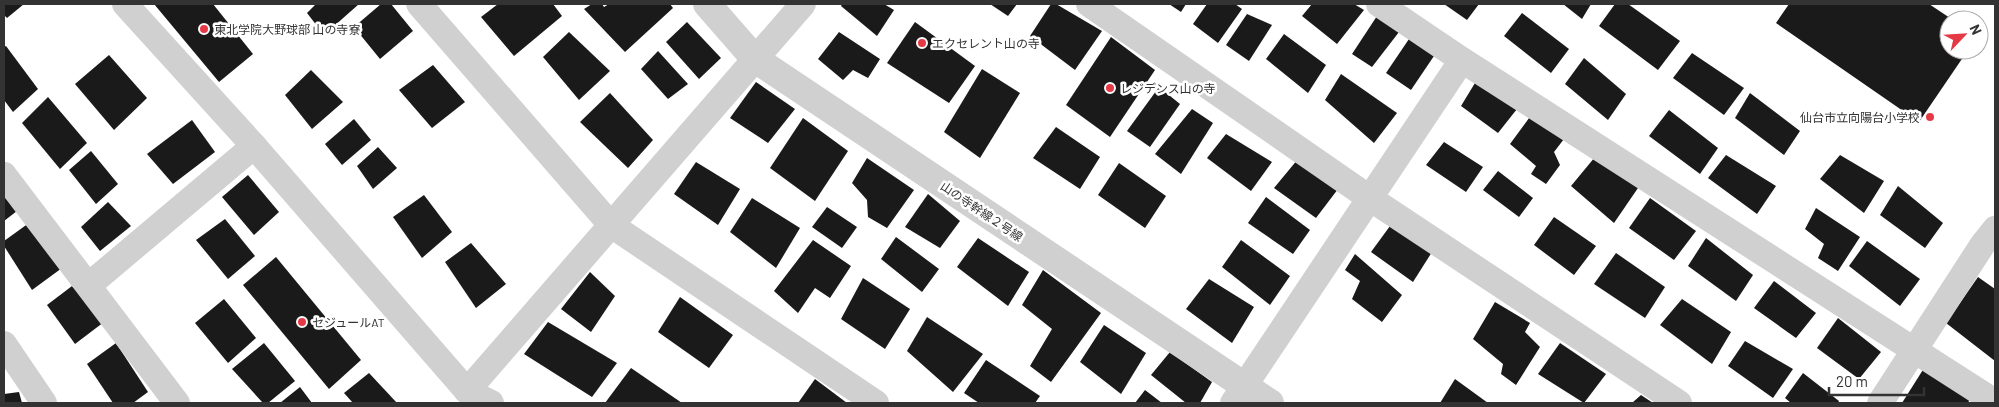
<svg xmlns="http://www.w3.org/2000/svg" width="1999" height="407" viewBox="0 0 1999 407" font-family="Barlow,'Noto Sans JP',sans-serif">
  <rect width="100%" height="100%" fill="#fff"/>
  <!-- building -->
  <g fill="#1a1a1a">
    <polygon points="4,4 24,4 7,18 4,15"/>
    <polygon points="154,4 213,4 253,54 219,82"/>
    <polygon points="316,4 359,4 324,35 307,13"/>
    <polygon points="381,4 391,4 413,31 380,59 354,27"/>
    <polygon points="498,4 553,4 562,16 514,56 481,17"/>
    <polygon points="592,4 602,4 604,7 609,4 670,4 673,8 625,52 584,9"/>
    <polygon points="842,4 884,4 894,10 877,36 841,6"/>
    <polygon points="990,4 1017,4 1008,16"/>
    <polygon points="1051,4 1056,4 1102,31 1075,70 1030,36"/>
    <polygon points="1169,4 1186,4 1181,12"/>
    <polygon points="1207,4 1235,4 1242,9 1218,43 1193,24"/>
    <polygon points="1312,4 1354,4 1364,10 1337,44 1302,16"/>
    <polygon points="1444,4 1479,4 1467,20"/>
    <polygon points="1563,4 1591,4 1582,19"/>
    <polygon points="1615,4 1628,4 1680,41 1658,70 1599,26"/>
    <polygon points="1789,4 1929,4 1953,20 1949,20 1949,50 1968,50 1919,122 1776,23"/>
    <polygon points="1522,13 1569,49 1551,73 1504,36"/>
    <polygon points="1247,14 1272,25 1249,61 1226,45"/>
    <polygon points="1377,16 1399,32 1372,67 1352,54"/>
    <polygon points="687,22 721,58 699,79 666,42"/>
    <polygon points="915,22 975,66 949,103 887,63"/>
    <polygon points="569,32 610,71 579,100 543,57"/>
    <polygon points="839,32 880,59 868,78 853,70 843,80 818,59"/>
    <polygon points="1284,34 1326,65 1308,93 1266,59"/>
    <polygon points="1411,36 1436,53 1411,90 1386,73"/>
    <polygon points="1111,37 1155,70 1110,137 1066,105"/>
    <polygon points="6,46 38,89 13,112 4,100 4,47"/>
    <polygon points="658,51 688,84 668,99 641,69"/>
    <polygon points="1692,53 1744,88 1724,115 1673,78"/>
    <polygon points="109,55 147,98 114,130 75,84"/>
    <polygon points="1584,58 1626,94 1608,120 1565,84"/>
    <polygon points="433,65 465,102 432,128 399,90"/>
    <polygon points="982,69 1020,93 980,158 944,132"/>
    <polygon points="311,70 343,102 312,129 285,95"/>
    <polygon points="1341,74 1397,113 1374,143 1325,100"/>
    <polygon points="1478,78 1517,109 1498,133 1461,106"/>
    <polygon points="756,82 795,109 768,143 730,118"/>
    <polygon points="1159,87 1180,104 1150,147 1127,131"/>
    <polygon points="610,93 653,140 628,168 580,122"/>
    <polygon points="1750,93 1800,131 1784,155 1735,118"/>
    <polygon points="48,97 87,143 60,169 22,123"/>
    <polygon points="1192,109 1213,123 1181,174 1155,154"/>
    <polygon points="1669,110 1718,148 1700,174 1649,136"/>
    <polygon points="1532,114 1564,139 1554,152 1560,165 1546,184 1531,174 1536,166 1510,144"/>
    <polygon points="803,118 848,151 815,201 770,168"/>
    <polygon points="354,119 371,140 342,165 325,144"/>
    <polygon points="192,120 215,152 173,184 147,154"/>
    <polygon points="1056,127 1100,157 1080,189 1033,158"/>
    <polygon points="1226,134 1272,162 1251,191 1207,158"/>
    <polygon points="1444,142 1483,167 1466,192 1426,165"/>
    <polygon points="378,147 397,168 373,189 357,166"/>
    <polygon points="91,151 118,184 96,204 69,170"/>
    <polygon points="1726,155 1776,186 1757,214 1708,178"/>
    <polygon points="1840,155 1884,181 1864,213 1820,179"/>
    <polygon points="1595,157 1638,188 1614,223 1571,186"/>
    <polygon points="867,158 914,190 887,228 868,217 867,200 852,183"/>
    <polygon points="1298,159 1338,189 1316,218 1274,188"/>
    <polygon points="696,162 740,189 718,225 674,194"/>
    <polygon points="1119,163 1166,196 1145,228 1098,195"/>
    <polygon points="1498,171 1533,198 1519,217 1483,190"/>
    <polygon points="248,175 279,212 254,235 222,197"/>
    <polygon points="1898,186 1943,223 1925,248 1880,215"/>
    <polygon points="4,192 17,211 4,221"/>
    <polygon points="928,194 960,221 940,248 905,227"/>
    <polygon points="424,195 452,232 422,258 393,217"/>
    <polygon points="1266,197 1310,230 1293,254 1248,223"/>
    <polygon points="752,198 800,228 776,268 730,232"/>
    <polygon points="1650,198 1696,231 1674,260 1629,228"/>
    <polygon points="108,202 131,226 100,251 81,227"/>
    <polygon points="827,207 857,227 842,248 812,227"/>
    <polygon points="1816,208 1860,237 1838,271 1818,258 1824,244 1805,229"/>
    <polygon points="1554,217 1596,246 1574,275 1534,245"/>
    <polygon points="225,219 255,256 228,279 196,240"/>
    <polygon points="29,223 62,268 32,290 4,246 4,241"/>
    <polygon points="1390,226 1432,252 1413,282 1371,252"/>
    <polygon points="896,237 939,269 922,292 881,259"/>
    <polygon points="978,238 1029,272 1008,306 957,267"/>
    <polygon points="1706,238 1753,275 1736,301 1688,266"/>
    <polygon points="813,240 851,266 830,298 815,288 798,313 774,291"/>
    <polygon points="1241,240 1290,276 1270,305 1222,267"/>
    <polygon points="1867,241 1920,279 1900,306 1849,266"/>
    <polygon points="471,243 506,284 476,308 445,262"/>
    <polygon points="1616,253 1665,287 1645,318 1594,284"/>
    <polygon points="1355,254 1402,295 1382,322 1352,299 1360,281 1345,270"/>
    <polygon points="276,257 361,360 329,389 243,285"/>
    <polygon points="1043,270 1101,313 1051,382 1030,366 1052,329 1022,305"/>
    <polygon points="590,272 615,296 591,332 561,309"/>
    <polygon points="1978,277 1995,289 1995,361 1946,323"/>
    <polygon points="863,278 910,309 885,349 841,319"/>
    <polygon points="1209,279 1254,307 1232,343 1186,309"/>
    <polygon points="1774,281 1816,313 1796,338 1754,308"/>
    <polygon points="72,286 104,322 75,344 47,305"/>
    <polygon points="680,297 733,335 709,368 658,332"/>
    <polygon points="224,299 256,338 228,363 195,323"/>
    <polygon points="1682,299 1731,332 1712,364 1660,325"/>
    <polygon points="1495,302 1530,323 1525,332 1540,347 1516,385 1501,374 1503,364 1473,339"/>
    <polygon points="927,317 983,354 953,392 907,351"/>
    <polygon points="1838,318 1881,352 1859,379 1817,348"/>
    <polygon points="548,322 617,363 592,397 524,354"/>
    <polygon points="1104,325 1146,353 1121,394 1080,362"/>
    <polygon points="1745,341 1793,369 1773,398 1728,366"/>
    <polygon points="116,343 148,392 133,403 113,403 87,364"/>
    <polygon points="264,343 295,381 268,403 263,403 232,369"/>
    <polygon points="1560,343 1606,374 1584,403 1538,374"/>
    <polygon points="1170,352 1212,382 1200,403 1186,403 1151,375"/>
    <polygon points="986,360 1040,396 1035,403 979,403 964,393"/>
    <polygon points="1926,365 1970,399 1968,403 1902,403"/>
    <polygon points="631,368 682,403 605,403"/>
    <polygon points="369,373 397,403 353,403 344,393"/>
    <polygon points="1803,373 1839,401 1838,403 1791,403 1785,398"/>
    <polygon points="815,379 847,403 798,403"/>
    <polygon points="1455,379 1488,403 1440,403"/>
    <polygon points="300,387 312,403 280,403"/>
    <polygon points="1145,390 1162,403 1135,403"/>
    <polygon points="19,392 22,403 4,403 4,394"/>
    <polygon points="1641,395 1653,403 1632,403"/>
  </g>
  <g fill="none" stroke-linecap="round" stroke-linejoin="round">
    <!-- minor -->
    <g stroke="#d0d0d0" stroke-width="26">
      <polyline points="125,4 254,146 467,391 491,403"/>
      <polyline points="419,4 611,225 876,403"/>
      <polyline points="1089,4 1371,199 1679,403"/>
      <polyline points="1379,4 1462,60 1995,402"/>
      <polyline points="4,175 177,403"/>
      <polyline points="89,285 254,146"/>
      <polyline points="4,344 44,403"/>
      <polyline points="467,391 803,4"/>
      <polyline points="1233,403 1462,60"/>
      <polyline points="1880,403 1983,244 1995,229"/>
    </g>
    <!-- tertiary -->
    <polyline stroke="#d0d0d0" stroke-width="28" points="707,4 755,59 1270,403"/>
  </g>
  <!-- markers -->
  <g fill="#e63946" stroke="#fff" stroke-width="2">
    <circle cx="204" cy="29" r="5"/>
    <circle cx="922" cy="43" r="5"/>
    <circle cx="1110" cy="88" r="5"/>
    <circle cx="1930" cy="117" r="5"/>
    <circle cx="302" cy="322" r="5"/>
  </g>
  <g text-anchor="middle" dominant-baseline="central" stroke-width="5" stroke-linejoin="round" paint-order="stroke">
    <!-- poi labels -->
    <g font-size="12" fill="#333" stroke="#fff" text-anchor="start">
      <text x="214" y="29">東北学院大野球部 山の寺寮</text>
      <text x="932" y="43">エクセレント山の寺</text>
      <text x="1120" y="88">レジデンス山の寺</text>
      <text x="1920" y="117" text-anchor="end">仙台市立向陽台小学校</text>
      <text x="312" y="322">セジュールAT</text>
    </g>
    <!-- street labels -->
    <g font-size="12" fill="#333" stroke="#fff">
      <text transform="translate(982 211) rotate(34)">山の寺幹線２号線</text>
    </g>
  </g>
  <!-- border -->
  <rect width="1999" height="407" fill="none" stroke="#333333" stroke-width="10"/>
  <!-- north arrow -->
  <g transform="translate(1964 35) rotate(65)"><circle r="24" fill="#ffffff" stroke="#adadad"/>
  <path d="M0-4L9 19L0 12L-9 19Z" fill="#e63946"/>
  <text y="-8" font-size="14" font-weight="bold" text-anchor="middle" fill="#333333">N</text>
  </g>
  <!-- scale -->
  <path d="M1829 387v8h95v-8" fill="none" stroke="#333333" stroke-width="2.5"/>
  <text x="1836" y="387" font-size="15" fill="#333333" stroke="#ffffff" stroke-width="4" paint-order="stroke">20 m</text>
</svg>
